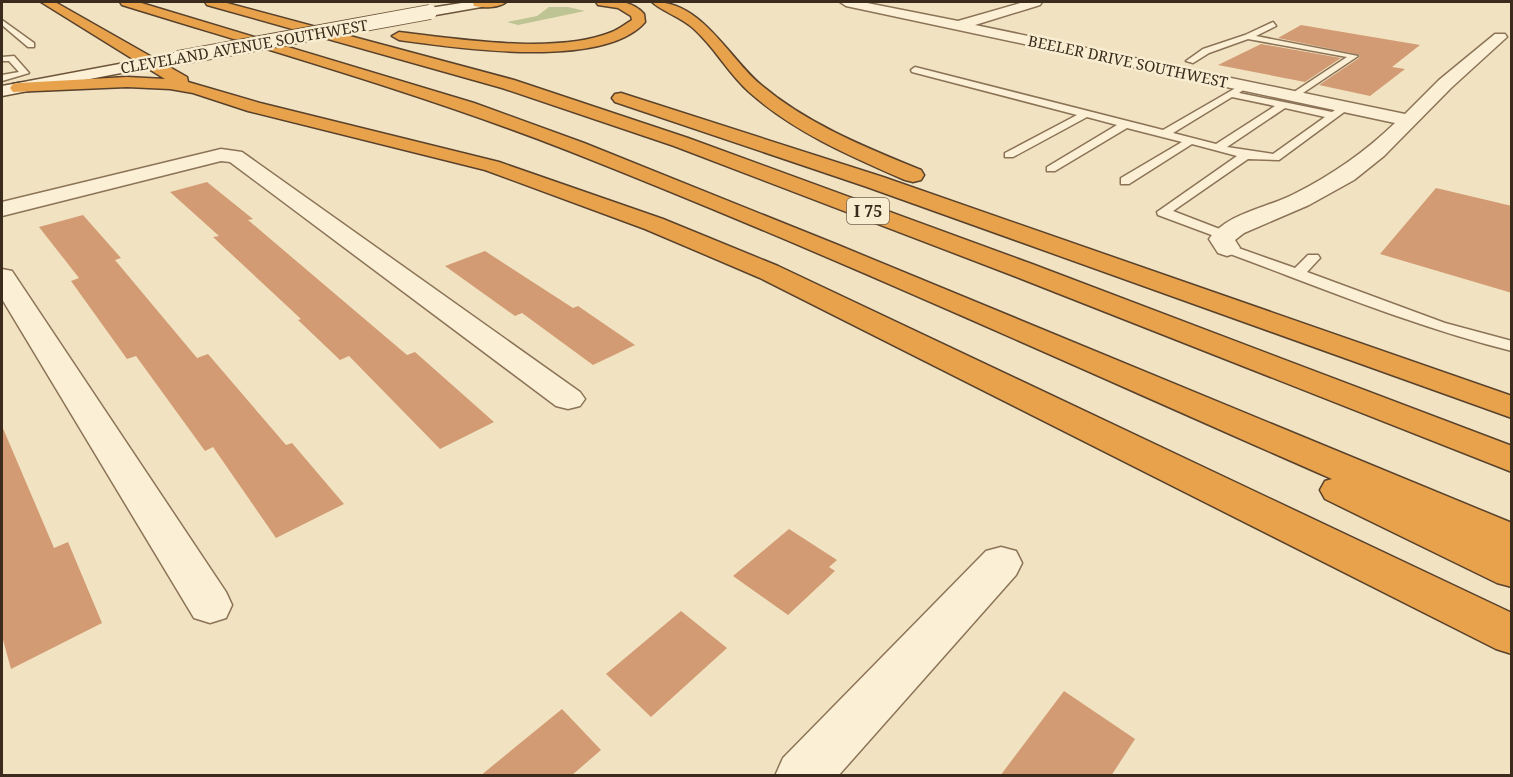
<svg xmlns="http://www.w3.org/2000/svg" width="1513" height="777" viewBox="0 0 1513 777" font-family="'Noto Serif',serif">
  <rect width="100%" height="100%" fill="#f1e3c1"/>
  <!-- cemetery -->
  <polygon fill="#bec494" points="549,7 568,7 585,11 518,25 507,22 537,16"/>
  <!-- building -->
  <g fill="#d29b74">
    <polygon points="1301,25 1420,45 1392,67 1405,69 1370,96 1319,85 1359,58 1360,55 1278,38"/>
    <polygon points="1261,44 1341,58 1305,82 1218,65"/>
    <polygon points="207,182 253,219 248,220 407,355 415,352 494,422 440,449 349,356 340,360 298,320 301,319 213,237 219,236 170,192"/>
    <polygon points="1436,188 1512,206 1512,293 1380,254"/>
    <polygon points="83,215 121,258 115,260 197,358 208,354 286,445 292,443 344,504 276,538 213,447 205,451 136,356 127,359 71,281 79,278 39,227"/>
    <polygon points="485,251 573,308 578,306 635,345 593,365 522,313 515,316 445,266"/>
    <polygon points="2,426 54,548 68,542 102,623 11,669 2,636"/>
    <polygon points="789,529 837,560 829,567 835,571 788,615 733,576"/>
    <polygon points="681,611 727,648 651,717 606,674"/>
    <polygon points="1064,691 1135,739 1111,776 1000,776"/>
    <polygon points="562,709 601,750 571,776 480,776"/>
  </g>
  <g fill="none" stroke-linecap="round" stroke-linejoin="round">
    <defs>
      <g id="lane">
        <polygon points="2,20 34,43 34,47 28,47 2,25"/>
        <polygon points="1273,22 1276,26 1256,36 1358,56 1294,99 1289,96 1291,94 1347,57 1248,39 1209,53 1193,63 1186,61 1203,49 1245,35"/>
        <polygon points="14,56 29,73 2,81 2,75 19,72 9,61 2,61 2,57"/>
        <path d="M915,67l248,63 78,-45 5,3 -7,5 93,19 11,-7 8,2 -72,53 -31,-1 -75,52 57,22 2,3 -2,3 -5,1 -67,-25 -1,-3 80,-56 -45,-12 -63,40h-8v-6l61,-36 -55,-14 -72,43h-8v-4l70,-42 -30,-8 -74,40h-8v-4l72,-38 -165,-43 -1,-2zM1232,97l43,9 -59,38 -43,-11zM1285,108l40,9 -52,37 -46,-7z"/>
        <path d="M1227,244l68,24 13,-13h10l2,3 -13,14 138,51 67,18v10c-100,-25 -195,-65 -290,-100l-2,-3 2,-3z"/>
      </g>
      <g id="street">
        <path d="M840,2h22l96,19 66,-19h18l-2,3 -65,20 430,89 34,-34 56,-46h10l2,3 -56,51 -67,68 -30,24 -45,25 -65,28 -9,7 5,8 -4,5 -9,3 -9,-3 -9,-14c18,-26 58,-31 85,-45 38,-19 71,-42 101,-71l-549,-117z"/>
        <polygon points="221,149 242,152 580,392 585,399 580,406 568,409 556,406 230,162 221,161 2,216 2,202"/>
        <polygon points="2,269 12,271 226,592 232,605 226,618 210,623 194,618 2,299"/>
        <polygon points="1001,547 1016,551 1022,563 1016,575 838,776 775,776 783,758 986,551"/>
      </g>
      <g id="secondary">
        <polygon points="468,2 493,2 487,6 430,16 423,12 430,8"/>
        <polygon points="178,53 186,58 183,61 2,96 2,86"/>
      </g>
      <g id="highway">
        <polygon points="41,2 55,2 187,77 188,82 260,103 499,162 663,219 778,266 1512,613 1512,654 1496,649 760,278 645,229 485,170 248,111 193,93 170,89 127,87 13,92 10,88 13,84 19,83 127,77 165,79"/>
        <path d="M120,2h18l336,101 110,40 254,102 674,278v64l-15,-4 -172,-84 -5,-9 5,-9 7,-2c-254,-111 -506,-227 -763,-328 -146,-57 -298,-100 -447,-146z"/>
        <polygon points="205,2 223,2 514,80 688,138 1032,264 1512,446 1512,472 1014,276 674,146 502,88 207,5"/>
        <path d="M473,2h33c-7,6 -23,6 -32,4z"/>
        <path d="M596,2c17,-2 36,-2 48,12l1,8c-41,48 -189,26 -246,18l-7,-4 7,-4c59,7 157,23 213,0 7,-3 13,-8 20,-12l-1,-4 -13,-8 -20,-3z"/>
        <path d="M652,2c49,-2 76,55 108,82 47,40 105,63 161,86l3,5 -3,5 -8,2 -8,-2c-55,-24 -111,-48 -156,-88 -21,-19 -34,-44 -55,-63 -13,-12 -33,-18 -42,-27z"/>
        <polygon points="621,93 883,177 1512,396 1512,418 867,187 615,102 612,98 615,94"/>
      </g>
    </defs>
    <!-- lane casing -->
    <use href="#lane" stroke="#8c7357" stroke-width="3"/>
    <!-- street casing -->
    <use href="#street" stroke="#8c7357" stroke-width="3"/>
    <!-- secondary casing -->
    <use href="#secondary" stroke="#6e543a" stroke-width="3"/>
    <!-- highway casing -->
    <use href="#highway" stroke="#59412c" stroke-width="3"/>
    <!-- lane -->
    <use href="#lane" fill="#fbf0d5" fill-rule="evenodd"/>
    <!-- street -->
    <use href="#street" fill="#fbf0d5" fill-rule="evenodd"/>
    <!-- secondary -->
    <use href="#secondary" fill="#fbf0d5" fill-rule="evenodd"/>
    <!-- highway -->
    <use href="#highway" fill="#e7a24b" fill-rule="evenodd"/>
    <defs>
      <polyline id="secondary-bridge" points="178,58 430,12"/>
    </defs>
    <!-- secondary-bridge casing -->
    <use href="#secondary-bridge" stroke="#6e543a" stroke-width="16" stroke-linecap="butt"/>
    <!-- secondary-bridge -->
    <use href="#secondary-bridge" stroke="#fbf0d5" stroke-width="14"/>
  </g>
  <g text-anchor="middle" dominant-baseline="central" stroke-width="5" stroke-linejoin="round" paint-order="stroke">
    <!-- far-street labels -->
    <g font-size="15" fill="#3a2b1c" stroke="#f8edd1">
      <text transform="translate(244 46) rotate(-10)">CLEVELAND AVENUE SOUTHWEST</text>
      <text transform="translate(1128 61) rotate(12)">BEELER DRIVE SOUTHWEST</text>
    </g>
    <!-- shield labels -->
    <rect fill="#f8edd1" stroke="#736552" stroke-width="1.5" x="847" y="198" width="42" height="26" rx="4.5"/>
    <g font-size="16" font-weight="bold" fill="#3a2b1c">
      <text x="868" y="211">I 75</text>
    </g>
  </g>
  <!-- border -->
  <rect width="1513" height="777" fill="none" stroke="#3a2b1c" stroke-width="6"/>
</svg>
